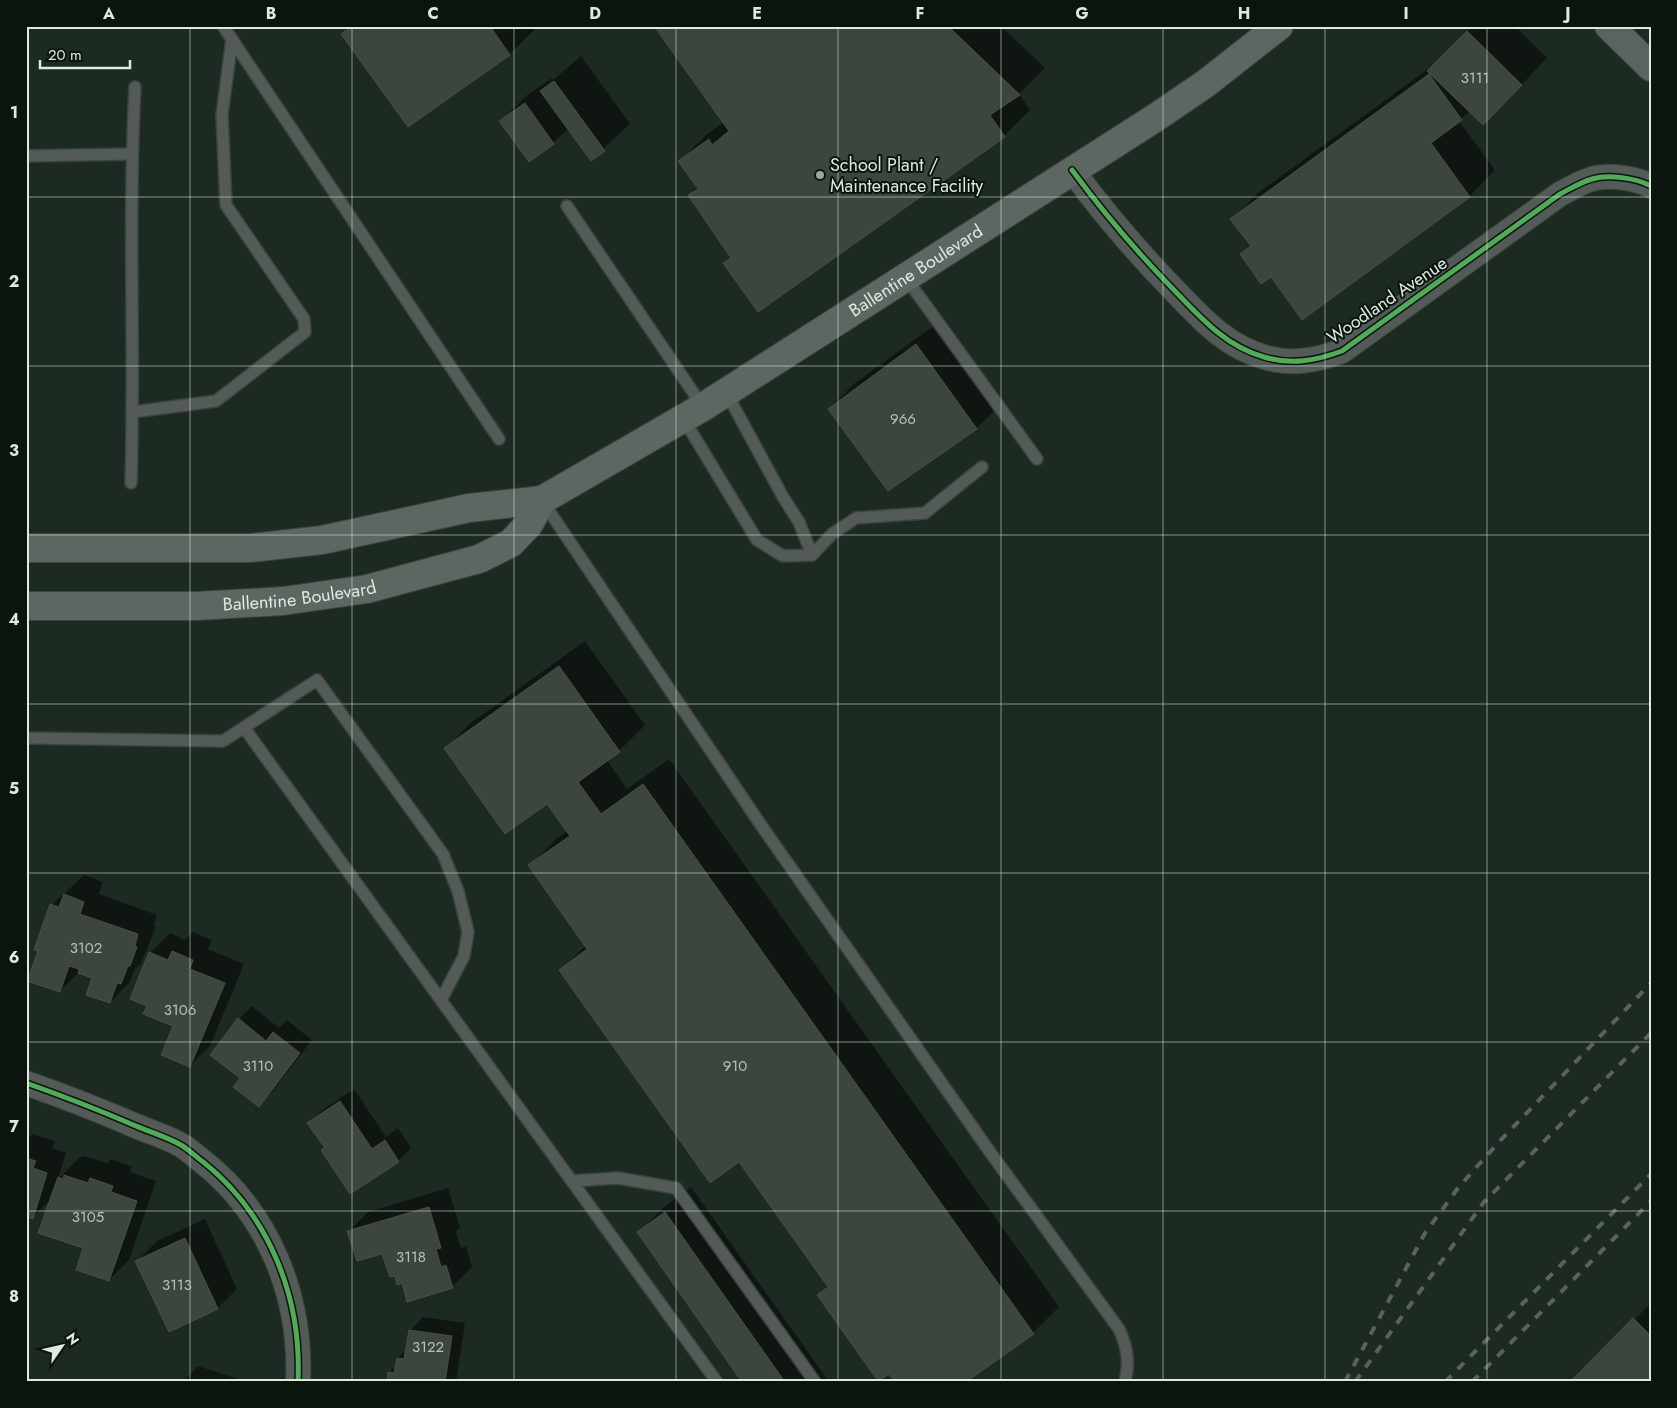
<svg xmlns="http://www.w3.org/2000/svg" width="1677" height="1408" viewBox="0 0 1677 1408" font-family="Jost,sans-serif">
  <rect width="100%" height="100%" fill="#1d2a21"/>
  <!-- shadow -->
  <g fill="#0007">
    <polygon points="351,26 534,26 536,28 510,54 408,126 343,34"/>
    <polygon points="656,26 1001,26 1045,68 1019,94 1030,110 1004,136 725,263 732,256 689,195 698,186 680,161 706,135 724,122"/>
    <polygon points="1473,26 1515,26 1547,58 1509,98 1470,111 1459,121 1495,170 1470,196 1303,318 1271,275 1241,254 1251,245 1232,219 1258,193 1439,61"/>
    <polygon points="581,56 630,124 592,159 569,128 553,143 501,121 527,95 552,78 553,80"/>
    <polygon points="943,319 1003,402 977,428 888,490 829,409 855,383"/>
    <polygon points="585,641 645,725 619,751 607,760 627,789 669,759 1059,1307 1033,1333 964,1382 819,1295 828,1285 740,1160 561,970 586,945 530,866 555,840 568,831 548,802 446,748 472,722"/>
    <polygon points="84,875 103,882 99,894 157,915 154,926 156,927 141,963 134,970 130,982 110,1002 94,977 79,972 60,991 39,950 52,905"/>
    <polygon points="193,932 212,940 208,949 244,964 210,1046 190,1066 174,1025 149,1005 150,953 170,933 185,940"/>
    <polygon points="252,1006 279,1028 287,1020 312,1040 272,1092 259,1105 239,1019"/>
    <polygon points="354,1089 386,1137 398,1128 411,1148 398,1161 326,1148 309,1123 322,1110"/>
    <polygon points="33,1134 55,1141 52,1148 66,1153 58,1179 79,1158 84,1156 107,1163 111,1159 132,1167 130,1172 156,1181 129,1260 109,1280 52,1198 32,1218 26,1216 26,1140"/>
    <polygon points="691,1187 829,1382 744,1382 638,1233 664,1207"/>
    <polygon points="448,1188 460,1227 456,1232 461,1248 466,1246 472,1267 452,1287 403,1282 383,1252 348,1232 368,1212"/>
    <polygon points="205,1219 237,1289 218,1308 169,1331 137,1261 157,1241"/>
    <polygon points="1651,1303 1651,1382 1572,1382"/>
    <polygon points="423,1317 465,1323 456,1382 388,1382 389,1373 397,1365 398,1358 407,1349 410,1331"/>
    <polygon points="198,1366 241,1380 241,1382 184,1382"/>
  </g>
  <!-- building -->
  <g fill="#3d463d" stroke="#485046">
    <polygon points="352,26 490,26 510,55 408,127 341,34"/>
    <polygon points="654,26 948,26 1020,95 990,115 1005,137 758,312 723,263 731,258 688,195 698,189 678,161 709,139 712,145 729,131"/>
    <polygon points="1467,31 1522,85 1483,125 1427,71"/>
    <polygon points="1429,74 1462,120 1431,143 1470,197 1302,320 1271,277 1261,284 1240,254 1251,246 1230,219"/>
    <polygon points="554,81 605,151 591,161 540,91"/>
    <polygon points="525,103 554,144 529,162 499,121"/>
    <polygon points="916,344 977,429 888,491 828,409"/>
    <polygon points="559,666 620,752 578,782 601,814 643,784 1034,1334 966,1382 895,1382 889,1374 878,1381 817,1295 828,1287 739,1162 710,1183 559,970 587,949 528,865 570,836 547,804 505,834 444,748"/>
    <polygon points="64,894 84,902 80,914 138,934 135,946 137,947 130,966 128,966 121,984 117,983 110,1003 86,995 92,978 78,973 79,969 69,966 60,992 27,981 38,951 34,950 50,904 59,907"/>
    <polygon points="172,951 193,960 190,969 225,983 190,1067 161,1055 173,1026 143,1014 147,1006 130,999 149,952 168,960"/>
    <polygon points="238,1018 266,1041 273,1032 300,1053 259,1107 233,1087 240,1078 210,1055"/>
    <polygon points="340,1101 372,1149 385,1140 399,1162 350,1194 321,1150 325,1148 307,1123"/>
    <polygon points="26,1158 36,1161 33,1168 47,1173 33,1219 26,1217"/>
    <polygon points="64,1175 88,1183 90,1178 113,1186 111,1192 137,1201 109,1281 76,1270 83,1248 38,1233 58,1177 63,1179"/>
    <polygon points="429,1207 441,1248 436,1249 441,1267 446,1265 453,1288 407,1302 402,1283 397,1285 395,1276 390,1277 382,1254 357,1261 347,1231"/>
    <polygon points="665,1212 785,1382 742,1382 637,1232"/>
    <polygon points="185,1238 218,1309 169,1332 135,1261"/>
    <polygon points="1633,1318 1651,1336 1651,1382 1570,1382"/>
    <polygon points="409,1330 452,1336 445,1382 387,1382 388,1372 394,1373 397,1358 404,1359"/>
  </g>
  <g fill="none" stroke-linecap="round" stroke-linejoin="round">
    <defs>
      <g id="lane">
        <polyline points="223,26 499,439"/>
        <polyline points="26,156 132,154"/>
        <polyline points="567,206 703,407"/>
        <polyline points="906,278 1037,459"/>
        <polyline points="726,392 783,497 799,522 812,555"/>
        <polyline points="133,412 216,401 305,332 304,319 226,205 222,115 232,39"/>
        <polyline points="683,418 757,540 783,556 812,555 832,534 856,518 925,513 982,467"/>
        <path d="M131,483c4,-132 -3,-264 4,-396"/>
        <path d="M543,502l220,326 227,324 129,177c8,18 11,33 6,53"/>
        <polyline points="245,729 717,1382"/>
        <polyline points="26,738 223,741 317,680 443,854 458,891 468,932 464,956 441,1000"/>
        <polyline points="572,1181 618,1178 676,1188 815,1382"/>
      </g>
      <g id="street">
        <path d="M1072,170c31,42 65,82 101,119 27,28 52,57 91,68 27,8 51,4 78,-6l218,-157c10,-5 21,-12 32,-15 16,-5 44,-1 59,7"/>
        <path d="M26,1083c37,13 73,27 110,43 14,6 31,11 45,19 7,4 14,11 21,16 67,53 100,136 96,221"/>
      </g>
      <g id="secondary">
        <path id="s1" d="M26,548h224l72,-8 147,-32 73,-8 161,-93 452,-289 50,-34 74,-58"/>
        <path id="s2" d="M26,606h171l86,-5 84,-12 112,-30 32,-16 18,-19 13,-24"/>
      </g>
      <polyline id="primary" points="1609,26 1651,67"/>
    </defs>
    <!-- lane casing -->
    <use href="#lane" stroke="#39443c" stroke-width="14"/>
    <!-- street casing -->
    <use href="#street" stroke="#39443c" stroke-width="26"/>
    <!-- secondary casing -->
    <use href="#secondary" stroke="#39443c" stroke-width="30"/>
    <!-- primary casing -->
    <use href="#primary" stroke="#39443c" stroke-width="30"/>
    <!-- lane -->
    <use href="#lane" stroke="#535a57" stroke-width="11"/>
    <!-- street -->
    <use href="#street" stroke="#535a57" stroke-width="24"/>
    <!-- secondary -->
    <use href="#secondary" stroke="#5e6662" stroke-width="28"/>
    <!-- primary -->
    <use href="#primary" stroke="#59635f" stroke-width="28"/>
    <!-- rail -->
    <g stroke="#5b625d" stroke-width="4" stroke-dasharray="9 9" stroke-linecap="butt">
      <polyline points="1345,1382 1425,1233 1458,1188 1498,1143 1651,983"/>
      <polyline points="1355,1382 1484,1202 1651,1033"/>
      <polyline points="1445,1382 1651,1174"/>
      <polyline points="1472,1382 1651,1201"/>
    </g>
    <defs>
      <g id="cycleway">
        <path d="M1072,170c31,42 65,82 101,119 27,28 52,57 91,68 27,8 51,4 78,-6l218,-157c10,-5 21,-12 32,-15 16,-5 44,-1 59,7"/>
        <path d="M26,1083c37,13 73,27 110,43 14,6 31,11 45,19 7,4 14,11 21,16 67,53 100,136 96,221"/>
      </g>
    </defs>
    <!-- cycleway casing -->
    <use href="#cycleway" stroke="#0b150d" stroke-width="8"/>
    <!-- cycleway -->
    <use href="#cycleway" stroke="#51ab58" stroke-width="5"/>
  </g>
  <!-- grid -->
  <path fill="none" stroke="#ddebdf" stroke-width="1" stroke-opacity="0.55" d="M190,26v1356M352,26v1356M514,26v1356M676,26v1356M838,26v1356M1001,26v1356M1163,26v1356M1325,26v1356M1487,26v1356M26,197h1625M26,366h1625M26,535h1625M26,704h1625M26,873h1625M26,1042h1625M26,1211h1625"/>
  <!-- markers -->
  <circle fill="#9aa79c" stroke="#0b150d" stroke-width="2" cx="820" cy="175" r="5"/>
  <g text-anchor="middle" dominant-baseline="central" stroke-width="4" stroke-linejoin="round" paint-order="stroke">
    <!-- number labels -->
    <g font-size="15" fill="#b5c2b6">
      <text x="1475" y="78">3111</text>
      <text x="903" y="419">966</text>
      <text x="86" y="948">3102</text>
      <text x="180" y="1010">3106</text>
      <text x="258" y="1066">3110</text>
      <text x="735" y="1066">910</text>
      <text x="88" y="1217">3105</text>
      <text x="411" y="1257">3118</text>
      <text x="177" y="1285">3113</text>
      <text x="428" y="1347">3122</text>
    </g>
    <!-- poi labels -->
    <g font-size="18" fill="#ddebdf" stroke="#0b150d" text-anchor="start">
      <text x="830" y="165">School Plant /<tspan x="830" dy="21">Maintenance Facility</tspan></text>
    </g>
    <!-- street labels -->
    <g font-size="18" fill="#ddebdf" stroke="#0b150d">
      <text stroke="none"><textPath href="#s1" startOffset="959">Ballentine Boulevard</textPath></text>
      <text transform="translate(1387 300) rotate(-34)">Woodland Avenue</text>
      <text stroke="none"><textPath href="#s2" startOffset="274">Ballentine Boulevard</textPath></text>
    </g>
  </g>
  <!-- border -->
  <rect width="1677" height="1408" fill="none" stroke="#0b150d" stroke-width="55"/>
  <!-- north arrow -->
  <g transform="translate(62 1346) rotate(56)" stroke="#0b150d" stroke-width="4" paint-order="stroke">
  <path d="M0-4L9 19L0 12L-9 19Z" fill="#ddebdf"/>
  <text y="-8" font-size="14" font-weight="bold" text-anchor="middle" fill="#ddebdf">N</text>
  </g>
  <!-- scale -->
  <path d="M40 60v8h90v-8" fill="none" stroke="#ddebdf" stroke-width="2.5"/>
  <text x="48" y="60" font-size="15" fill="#ddebdf" stroke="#0b150d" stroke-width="4" paint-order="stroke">20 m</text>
  <rect x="28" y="28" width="1622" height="1352" fill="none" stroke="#ddebdf" stroke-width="2"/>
  <g font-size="16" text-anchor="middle" font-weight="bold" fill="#ddebdf">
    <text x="109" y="19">A</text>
    <text x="271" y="19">B</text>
    <text x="433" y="19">C</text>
    <text x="595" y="19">D</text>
    <text x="757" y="19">E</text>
    <text x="920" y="19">F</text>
    <text x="1082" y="19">G</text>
    <text x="1244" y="19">H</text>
    <text x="1406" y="19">I</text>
    <text x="1568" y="19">J</text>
    <text x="14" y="118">1</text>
    <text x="14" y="287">2</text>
    <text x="14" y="456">3</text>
    <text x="14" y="625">4</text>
    <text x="14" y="794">5</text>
    <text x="14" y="963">6</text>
    <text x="14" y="1132">7</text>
    <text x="14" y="1302">8</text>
  </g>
</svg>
